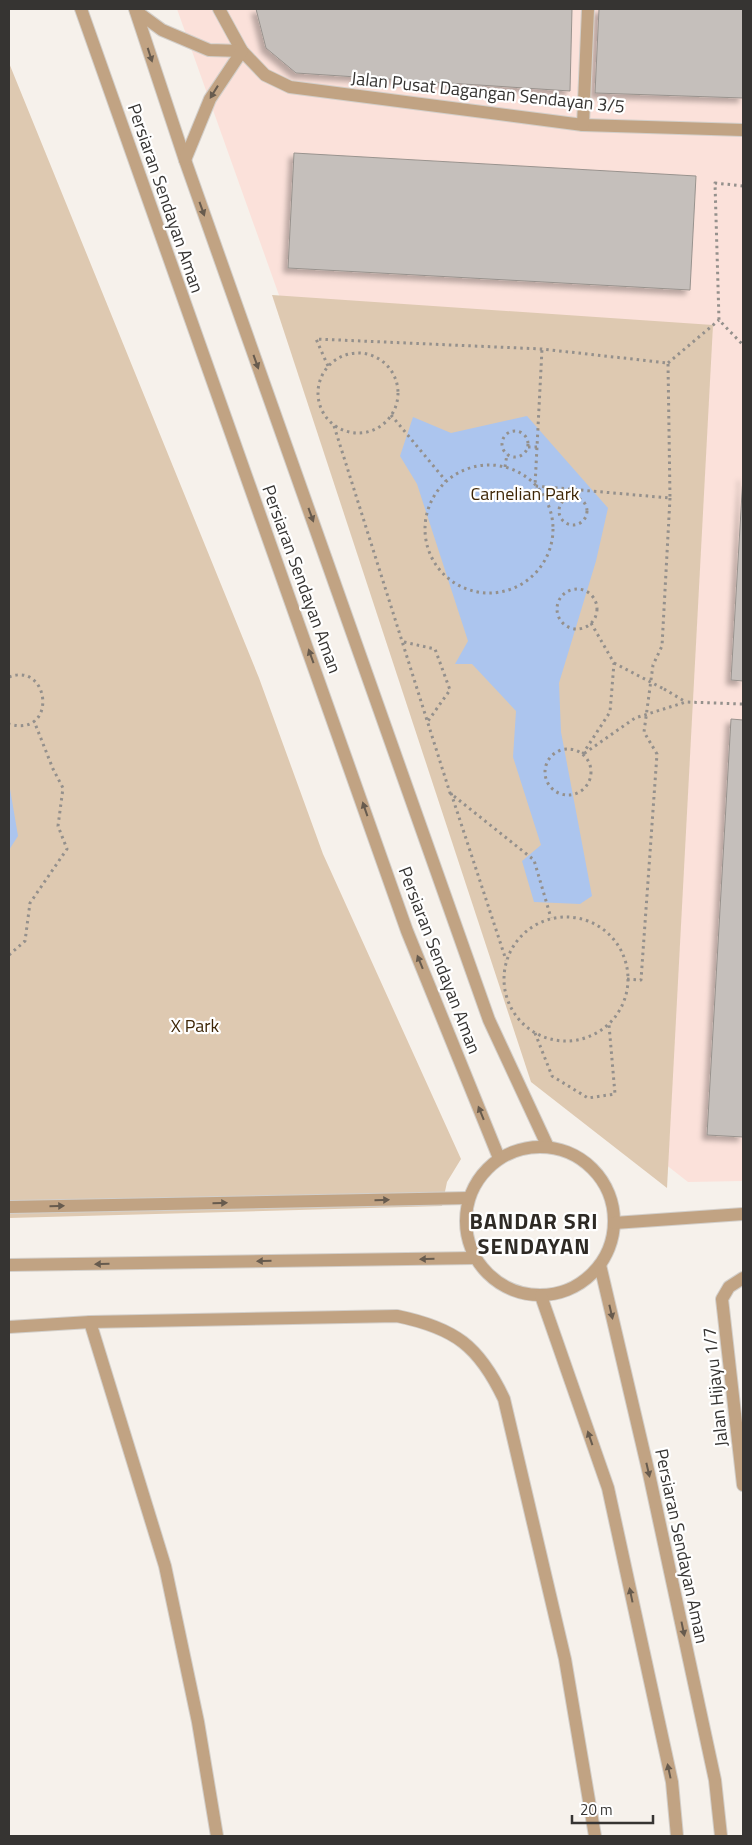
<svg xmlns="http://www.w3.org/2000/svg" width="752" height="1845" viewBox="0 0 752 1845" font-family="'Titillium Web',sans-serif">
  <defs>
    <filter id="shadow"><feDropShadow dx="-4.5" dy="4.5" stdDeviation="2.5" flood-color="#0004"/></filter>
  </defs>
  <rect width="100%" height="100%" fill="#f6f1eb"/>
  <!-- commercial -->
  <polygon fill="#fbe1da" points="177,9 743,9 743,1181 688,1182 559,1081"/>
  <!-- green -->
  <g fill="#dec9b1">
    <polygon points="9,63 259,678 323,854 461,1159 447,1182 442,1206 9,1218"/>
    <polygon points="272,295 713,325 667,1188 531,1082"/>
  </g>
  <!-- water -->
  <g fill="#acc5ee">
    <polygon points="527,416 608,508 596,561 559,683 561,732 592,896 580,904 534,902 522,861 541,845 513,757 516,711 472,664 455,664 468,641 417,484 400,456 413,417 451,433"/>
    <polygon points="9,783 18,836 9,850"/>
  </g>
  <!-- building -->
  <g fill="#c5bfbb" stroke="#99938e" filter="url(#shadow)">
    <polygon points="256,9 572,9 570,91 296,73 266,48"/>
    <polygon points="599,9 743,9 743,98 595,93"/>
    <polygon points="294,153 696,176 690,290 288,268"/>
    <polygon points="743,476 743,681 731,680"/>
    <polygon points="731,719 743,720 743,1137 707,1135"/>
  </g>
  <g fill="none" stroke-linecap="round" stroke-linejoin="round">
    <defs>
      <g id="minor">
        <polyline points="81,9 407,931 499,1158"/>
        <polyline points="135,9 185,160 489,1020 548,1147"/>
        <polyline points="219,9 242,51 265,75 290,87 583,125 743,130"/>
        <polyline points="136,11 162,30 209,50 242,51"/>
        <polyline points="583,125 588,9"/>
        <polyline points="185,160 210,99 242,51"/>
        <circle cx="540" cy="1221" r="74"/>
        <polyline points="9,1207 469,1198"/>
        <polyline points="614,1223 743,1214"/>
        <polyline points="9,1265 475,1258"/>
        <polyline points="600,1265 649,1474 715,1780 721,1836"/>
        <polyline points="743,1278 729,1287 722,1299 743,1485"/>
        <polyline points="541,1296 608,1488 672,1782 677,1836"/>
        <polyline points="90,1322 165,1566 198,1722 217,1836"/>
        <path d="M9,1327l81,-5 307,-6c58,12 82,30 107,83l61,260 30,177"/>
      </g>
    </defs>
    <!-- minor casing -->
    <use href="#minor" stroke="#d3cfca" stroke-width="14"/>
    <!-- path -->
    <g stroke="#94908c" stroke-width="3" stroke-dasharray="2.5 4" stroke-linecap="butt">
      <polyline points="743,186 715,183 719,320 743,345"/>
      <circle cx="358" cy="393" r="40"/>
      <polyline points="668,363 719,320"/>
      <polyline points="328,366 316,339 542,349 668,363 670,498 535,486 542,349"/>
      <polyline points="391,415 446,481"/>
      <polyline points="334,426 450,793 534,860 551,918"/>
      <circle cx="515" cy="444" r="13"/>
      <polyline points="528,447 537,447"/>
      <circle cx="489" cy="529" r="64"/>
      <polyline points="505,467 507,454"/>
      <circle cx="573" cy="511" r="14"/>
      <circle cx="577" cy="609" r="20"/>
      <polyline points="404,642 435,649 450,690 428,721"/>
      <polyline points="614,663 637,675"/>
      <path d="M9,677c41,-16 49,61 0,47"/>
      <polyline points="664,689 686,702"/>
      <circle cx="568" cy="772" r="23"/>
      <polyline points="451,793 506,960"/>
      <circle cx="566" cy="979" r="62"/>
      <polyline points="9,955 25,941 30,903 67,849 58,826 63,788 53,769 34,721"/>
      <polyline points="627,979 641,980 657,754 644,732 653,665 662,646 670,498"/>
      <polyline points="535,1033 552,1076 588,1098 615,1094 609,1025"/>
    </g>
    <!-- minor -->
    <use href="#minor" stroke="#c1a383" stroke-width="12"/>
    <!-- path-bridge -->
    <g stroke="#94908c" stroke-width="3" stroke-dasharray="2.5 4" stroke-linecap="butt">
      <polyline points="591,623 614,663 610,712 582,755 635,718 686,702 743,704"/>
      <polyline points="637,675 664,689"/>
    </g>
  </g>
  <!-- one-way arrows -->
  <defs><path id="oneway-solid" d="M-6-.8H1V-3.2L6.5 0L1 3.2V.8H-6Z" transform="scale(1.25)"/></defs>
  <g fill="#675b4e">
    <use href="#oneway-solid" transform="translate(150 55) rotate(72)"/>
    <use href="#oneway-solid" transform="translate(214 92) rotate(122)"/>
    <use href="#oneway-solid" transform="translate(202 209) rotate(70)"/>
    <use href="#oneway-solid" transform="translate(256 362) rotate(70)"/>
    <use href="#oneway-solid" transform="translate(311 515) rotate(70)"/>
    <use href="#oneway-solid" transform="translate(311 656) rotate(-110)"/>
    <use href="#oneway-solid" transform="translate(365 809) rotate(-109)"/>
    <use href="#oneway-solid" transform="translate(420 962) rotate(-112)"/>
    <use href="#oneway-solid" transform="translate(481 1113) rotate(-112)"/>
    <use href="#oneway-solid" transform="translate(382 1200) rotate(-1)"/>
    <use href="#oneway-solid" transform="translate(220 1203) rotate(-1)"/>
    <use href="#oneway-solid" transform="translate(57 1206) rotate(-1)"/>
    <use href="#oneway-solid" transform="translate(427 1259) rotate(179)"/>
    <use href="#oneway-solid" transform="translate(264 1261) rotate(179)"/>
    <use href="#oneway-solid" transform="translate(102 1264) rotate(179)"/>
    <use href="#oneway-solid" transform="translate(611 1312) rotate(77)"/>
    <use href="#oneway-solid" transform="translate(590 1438) rotate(-109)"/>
    <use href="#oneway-solid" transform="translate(648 1470) rotate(77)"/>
    <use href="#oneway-solid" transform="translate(631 1595) rotate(-102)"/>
    <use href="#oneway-solid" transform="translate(683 1629) rotate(78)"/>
    <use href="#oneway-solid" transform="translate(669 1771) rotate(-102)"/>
  </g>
  <g text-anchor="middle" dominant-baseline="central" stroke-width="4.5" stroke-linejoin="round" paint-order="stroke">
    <!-- street labels -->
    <g font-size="18" fill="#363432" stroke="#fff">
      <text transform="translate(488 92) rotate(6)">Jalan Pusat Dagangan Sendayan 3/5</text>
      <text transform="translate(166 198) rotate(71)">Persiaran Sendayan Aman</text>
      <text transform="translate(302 579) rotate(70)">Persiaran Sendayan Aman</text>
      <text transform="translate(440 960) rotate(69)">Persiaran Sendayan Aman</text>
      <text transform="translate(715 1387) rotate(-96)">Jalan Hijayu 1/7</text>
      <text transform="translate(682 1546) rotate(78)">Persiaran Sendayan Aman</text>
    </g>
    <!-- park labels -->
    <g font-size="18" fill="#3e2606" stroke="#fff">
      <text x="525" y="493">Carnelian Park</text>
      <text x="195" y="1025">X Park</text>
    </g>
    <!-- district labels -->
    <g font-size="22" font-weight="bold" letter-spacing="1" fill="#2e2a25" stroke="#fff">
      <text x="534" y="1221">BANDAR SRI<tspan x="534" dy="25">SENDAYAN</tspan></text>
    </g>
  </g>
  <!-- border -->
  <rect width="752" height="1845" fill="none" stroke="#363432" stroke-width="20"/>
  <!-- scale -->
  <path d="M572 1815v8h81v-8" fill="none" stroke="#363432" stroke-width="2.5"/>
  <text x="580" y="1815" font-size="15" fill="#363432" stroke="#ffffff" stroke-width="4" paint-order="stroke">20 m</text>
</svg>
